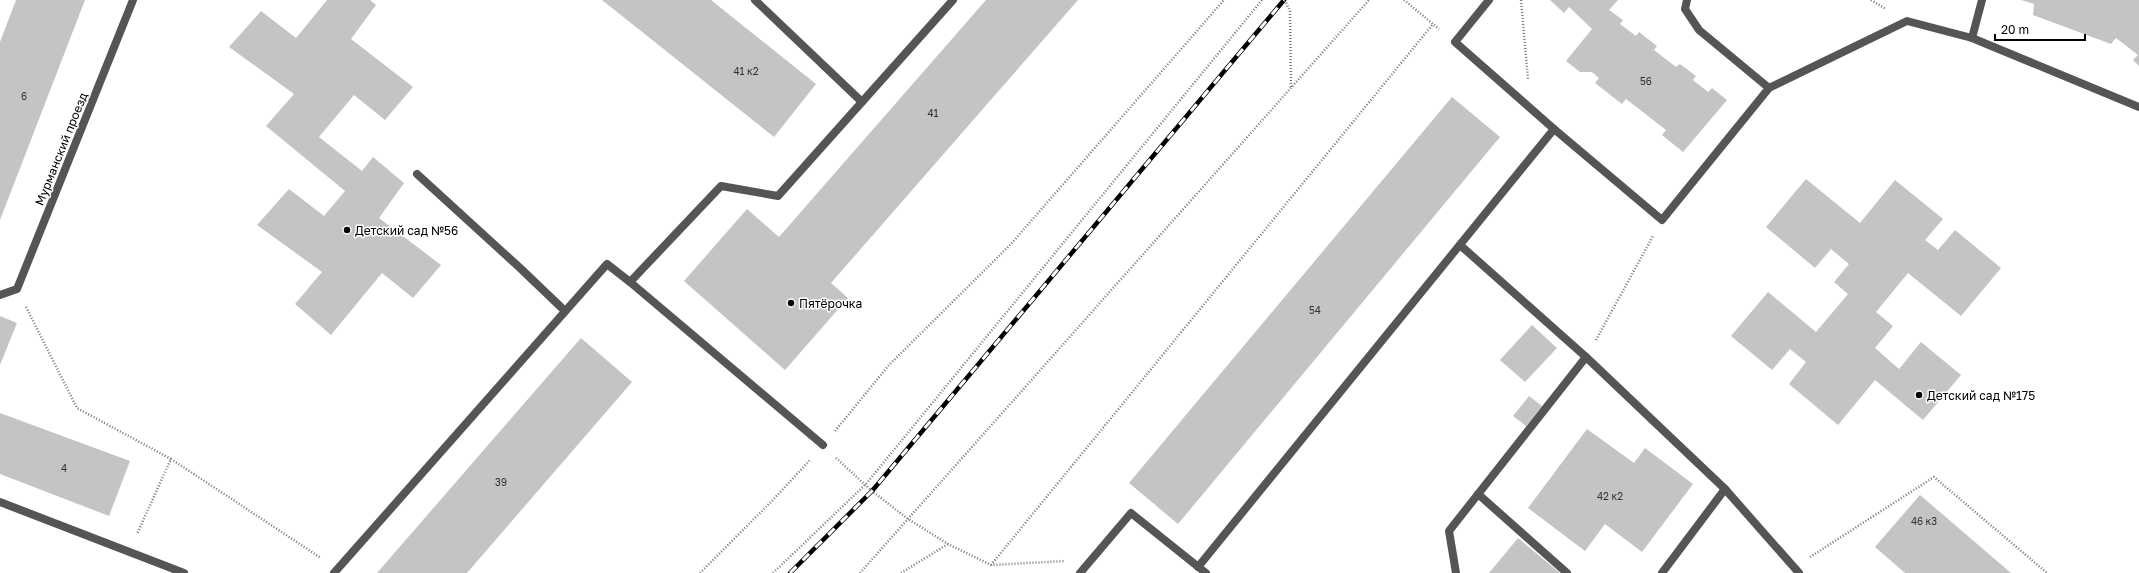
<svg xmlns="http://www.w3.org/2000/svg" width="2139" height="573" font-family="'Golos Text',sans-serif">
	<style>
		.building { fill: #c4c4c4 }
		.lines { fill: none; stroke-linecap: round; stroke-linejoin: round }
		.path { stroke: #777; stroke-width: 2.5; stroke-dasharray: 1 2; stroke-linecap: butt }
		.service { stroke: #555; stroke-width: 8 }
		.minor { stroke: #555; stroke-width: 8 }
		.rail-casing { stroke: #000; stroke-width: 4.5 }
		.rail { stroke: #fff; stroke-width: 3; stroke-dasharray: 9; stroke-linecap: butt }
		.poi-dot { fill: #000; stroke: #fff; stroke-width: 1.5 }
		.labels { text-anchor: middle; dominant-baseline: central; stroke-width: 3; stroke-linejoin: round; paint-order: stroke }
		.number-label { font-size: 10px; fill: #313131 }
		.street-label { font-size: 12px; fill: #000; stroke: #fff }
		.poi-label { font-size: 12px; fill: #000; stroke: #fff; text-anchor: start }
	</style>
	<rect width="100%" height="100%" fill="#fff"/>
	<!-- building -->
	<g class="building">
		<polygon points="16,0 85,0 0,220 0,42"/>
		<polygon points="327,0 370,0 376,5 351,39 413,87 385,120 354,95 319,137 362,171 373,157 404,183 379,218 441,265 413,298 382,273 331,335 295,304 322,272 257,225 289,189 324,216 345,191 266,126 294,94 229,47 261,11 296,38"/>
		<polygon points="602,0 711,0 816,84 774,137"/>
		<polygon points="986,0 1078,0 831,283 848,298 785,370 684,281 747,209 779,237"/>
		<polygon points="1550,0 1618,0 1609,10 1623,20 1620,24 1636,36 1639,32 1657,46 1654,50 1676,67 1680,64 1696,76 1693,80 1708,92 1712,88 1727,100 1683,152 1662,135 1666,130 1626,99 1622,104 1595,83 1599,78 1592,72 1580,72 1566,61 1592,29 1569,7 1564,13"/>
		<polygon points="2021,0 2139,0 2139,66 2133,60 2138,55 2116,38 2111,44 2033,15 2034,4"/>
		<polygon points="1452,97 1500,137 1178,524 1129,483"/>
		<polygon points="1806,179 1860,223 1895,180 1943,219 1925,240 1938,250 1955,230 2001,268 1961,316 1908,273 1876,312 1893,326 1875,348 1899,369 1921,342 1961,375 1923,420 1875,380 1838,425 1789,384 1806,362 1790,349 1772,370 1731,336 1768,292 1816,332 1848,294 1834,282 1849,264 1831,249 1815,268 1766,227"/>
		<polygon points="0,316 17,323 0,365"/>
		<polygon points="1532,325 1557,348 1525,382 1500,360"/>
		<polygon points="581,338 632,382 467,573 377,573"/>
		<polygon points="1529,396 1542,406 1526,426 1513,416"/>
		<polygon points="0,413 130,461 109,516 0,474"/>
		<polygon points="1587,429 1634,463 1645,448 1693,484 1642,552 1605,524 1585,551 1528,508"/>
		<polygon points="1920,495 2011,573 1905,573 1875,547"/>
		<polygon points="1518,538 1560,573 1489,573"/>
	</g>
	<g class="lines">
		<!-- path -->
		<g class="path">
			<polyline points="1285,0 1290,11 1291,87"/>
			<polyline points="1404,0 1439,29"/>
			<polyline points="1521,0 1528,80"/>
			<polyline points="1871,0 1886,9"/>
			<polyline points="26,307 77,408 171,459 137,534"/>
			<polyline points="1596,340 1653,236"/>
			<polyline points="835,431 889,365 1011,244 1224,0"/>
			<polyline points="836,458 872,491 908,519 948,544 991,565 1065,561"/>
			<polyline points="171,459 321,558"/>
			<polyline points="1810,557 1934,477 2047,573"/>
			<polyline points="991,565 1433,24"/>
			<polyline points="700,573 771,502 810,460"/>
			<polyline points="773,573 866,484 1262,0"/>
			<polyline points="860,573 1369,0"/>
			<polyline points="901,573 948,544"/>
		</g>
		<!-- service -->
		<g class="service">
			<polyline points="755,0 862,102"/>
			<polyline points="1489,0 1455,42 1554,129"/>
			<polyline points="1972,38 1982,0"/>
			<polyline points="1769,88 1907,21 1972,38 2139,107"/>
			<polyline points="417,174 519,267 565,311"/>
			<polyline points="1460,245 1586,357 1725,489 1799,573"/>
			<polyline points="630,282 721,186 778,196 953,0"/>
			<polyline points="1478,494 1567,573"/>
			<polyline points="0,502 184,573"/>
			<polyline points="1198,567 1554,129 1662,220 1769,88 1699,30 1685,9 1687,0"/>
			<polyline points="334,573 607,264 630,282 823,445"/>
			<polyline points="1080,573 1131,513 1206,573"/>
			<polyline points="1456,573 1449,531 1586,357"/>
			<polyline points="1662,573 1725,489"/>
		</g>
		<!-- minor -->
		<polyline class="minor" points="0,295 17,289 133,0"/>
		<defs>
			<polyline id="rail" points="790,573 872,491 1284,0"/>
		</defs>
		<!-- rail casing -->
		<use href="#rail" class="rail-casing"/>
		<!-- rail -->
		<use href="#rail" class="rail"/>
	</g>
	<!-- markers -->
	<g class="poi-dot">
		<circle cx="347" cy="230" r="4"/>
		<circle cx="791" cy="303" r="4"/>
		<circle cx="1919" cy="395" r="4"/>
	</g>
	<g class="labels">
		<!-- number labels -->
		<g class="number-label">
			<text x="746" y="71">41 к2</text>
			<text x="1646" y="81">56</text>
			<text x="24" y="96">6</text>
			<text x="933" y="113">41</text>
			<text x="1315" y="310">54</text>
			<text x="64" y="468">4</text>
			<text x="501" y="482">39</text>
			<text x="1610" y="496">42 к2</text>
			<text x="1924" y="521">46 к3</text>
		</g>
		<!-- street labels -->
		<g class="street-label">
			<text transform="translate(61 149) rotate(-68)">Мурманский проезд</text>
		</g>
		<!-- poi labels -->
		<g class="poi-label">
			<text x="355" y="230">Детский сад №56</text>
			<text x="799" y="303">Пятёрочка</text>
			<text x="1927" y="395">Детский сад №175</text>
		</g>
	</g>
	<!-- scale -->
	<path d="M1995 34v6h90v-6" fill="none" stroke="#000000" stroke-width="2"/>
	<text x="2001" y="34" font-size="12" fill="#000000" stroke="#ffffff" stroke-width="3" paint-order="stroke">20 m</text>
</svg>
